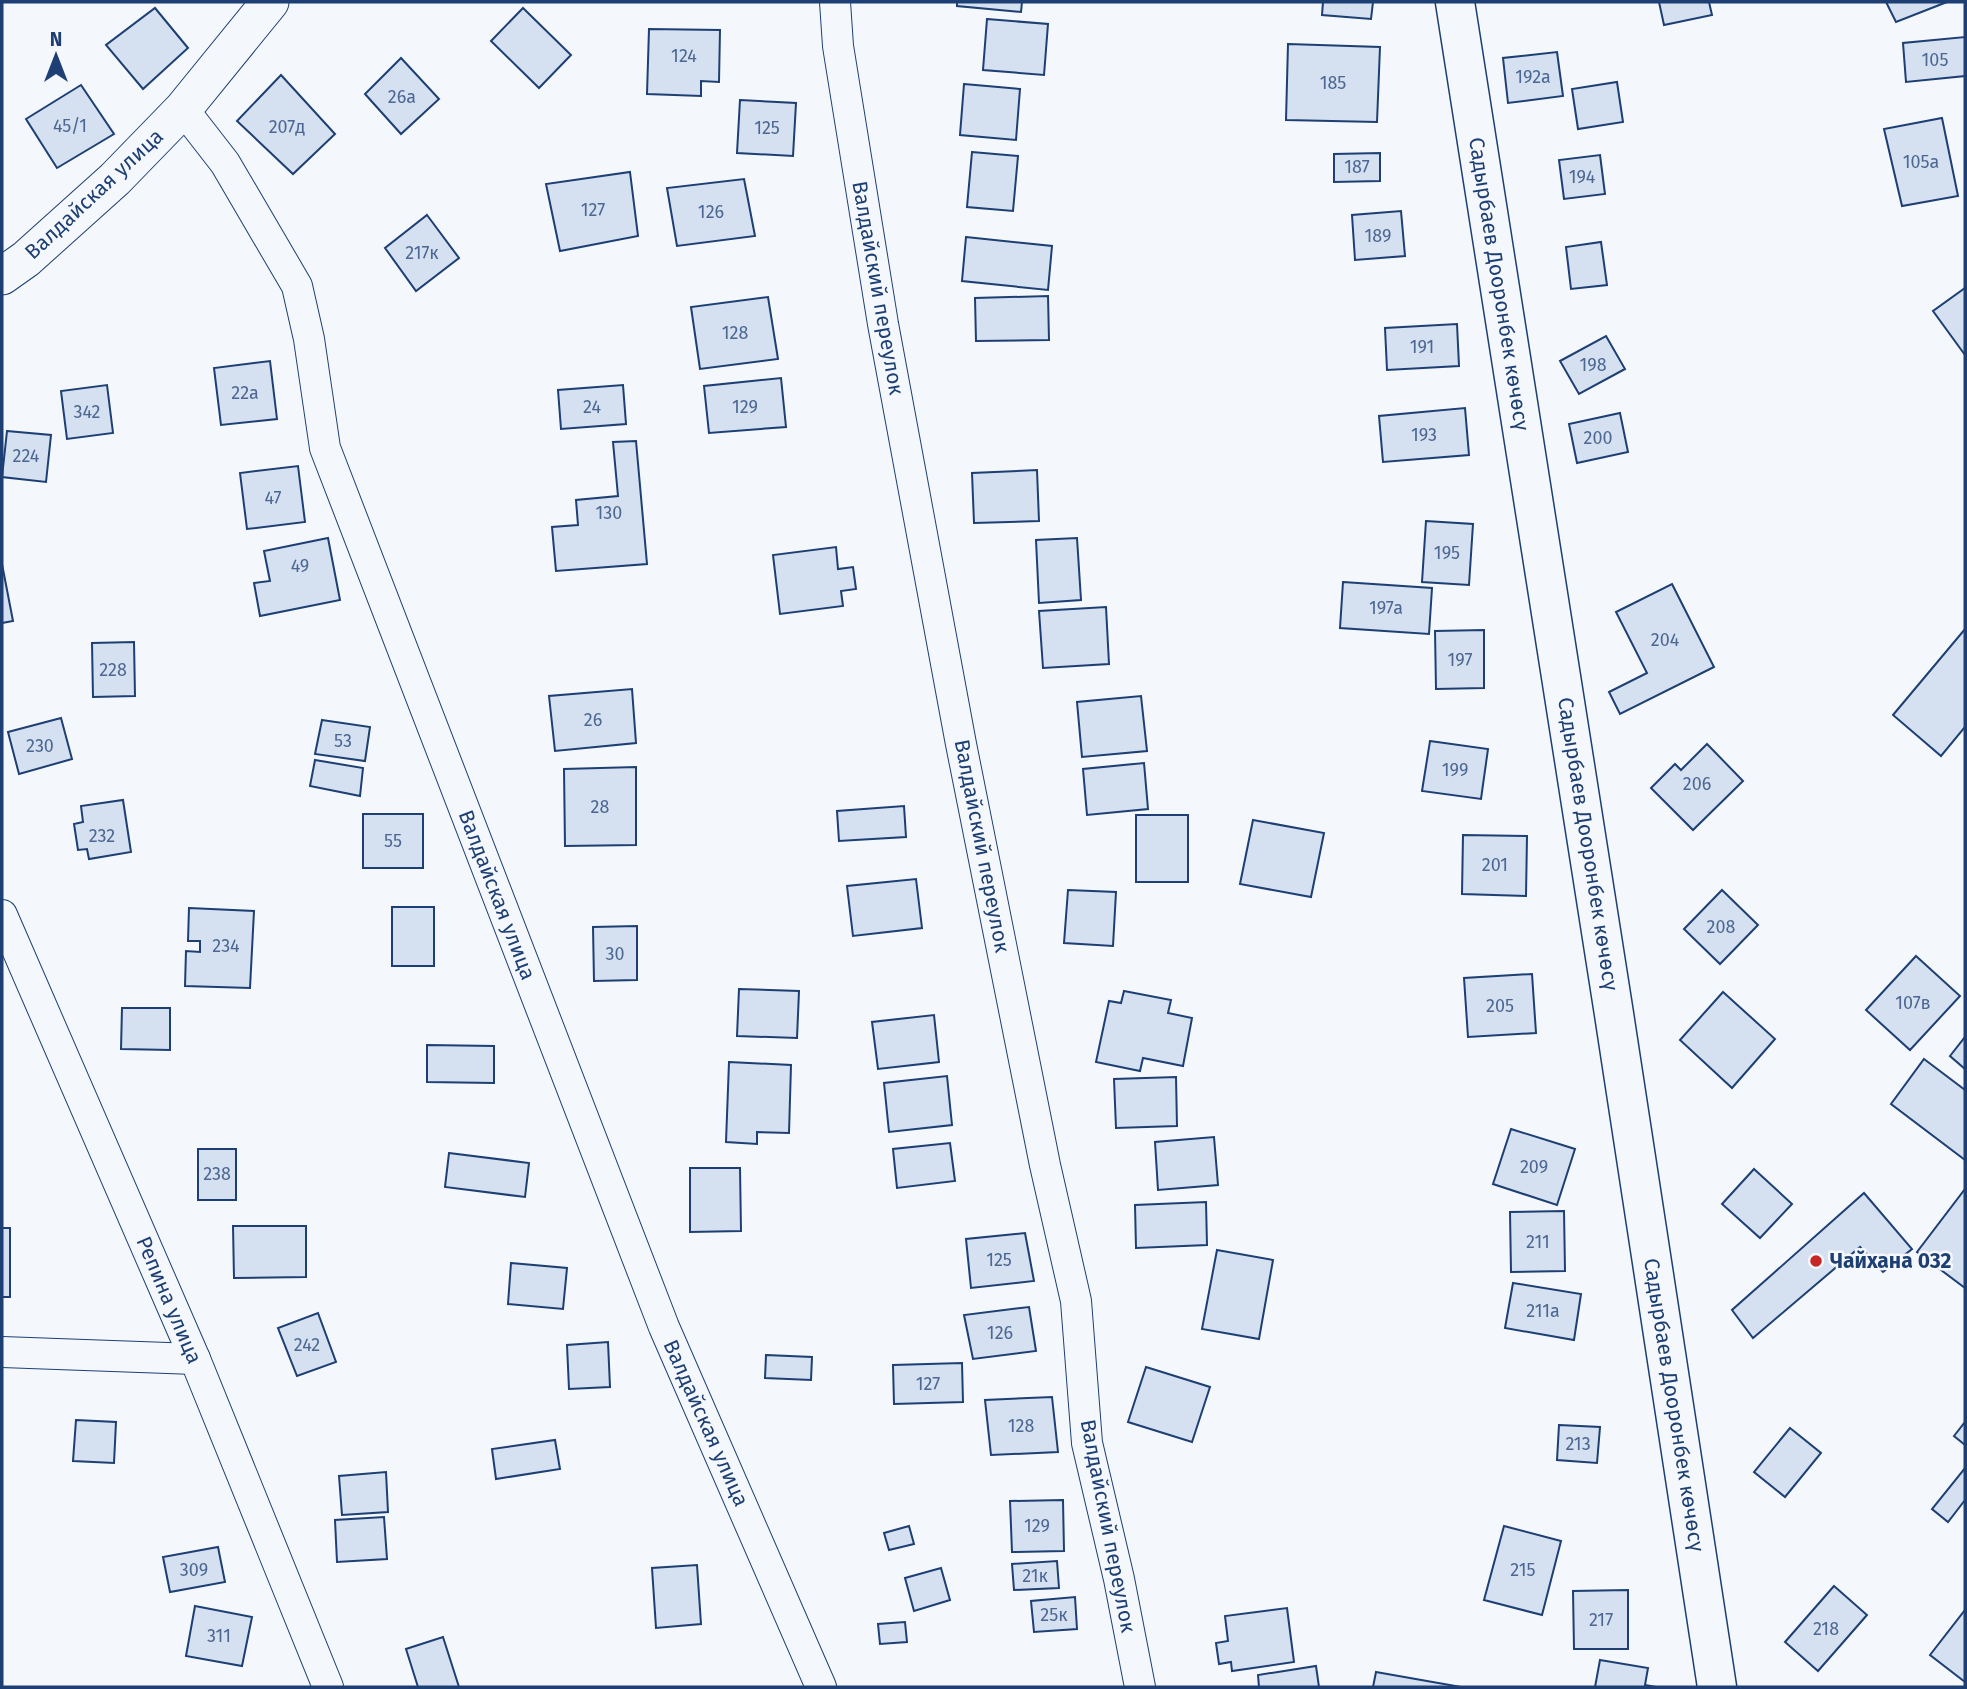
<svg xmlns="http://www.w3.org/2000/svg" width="1967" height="1689" font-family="'Fira Sans',sans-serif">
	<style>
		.building { fill: #d5e0f0; stroke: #1d3f73; stroke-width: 2 }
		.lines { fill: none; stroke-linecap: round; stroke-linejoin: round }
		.minor-casing { stroke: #1d3f73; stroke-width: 32 }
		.tertiary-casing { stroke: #1d3f73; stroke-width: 39 }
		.secondary-casing { stroke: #1d3f73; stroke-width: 41 }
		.minor { stroke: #f4f7fb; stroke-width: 30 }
		.tertiary { stroke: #f4f7fb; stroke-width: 37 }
		.secondary { stroke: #f4f7fb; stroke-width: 38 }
		.poi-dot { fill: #c62828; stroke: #f4f7fb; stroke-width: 2.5 }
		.labels { text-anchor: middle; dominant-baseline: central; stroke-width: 5; stroke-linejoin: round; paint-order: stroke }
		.number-label { font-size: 18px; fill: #4b6792 }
		.street-label { font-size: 21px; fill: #1d3f73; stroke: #f4f7fb }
		.poi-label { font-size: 21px; font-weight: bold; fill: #1d3f73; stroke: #f4f7fb; text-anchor: start }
	</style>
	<rect width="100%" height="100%" fill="#f4f7fb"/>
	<!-- building -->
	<g class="building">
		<polygon points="957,2 1022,2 1021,12 957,6"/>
		<polygon points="1323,2 1373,2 1371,19 1322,15"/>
		<polygon points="1659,2 1709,2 1712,15 1664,25"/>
		<polygon points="1886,2 1947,2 1896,22"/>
		<polygon points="155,8 188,48 143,89 106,45"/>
		<polygon points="523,8 571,55 539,88 491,41"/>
		<polygon points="987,19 1048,24 1044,75 983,70"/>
		<polygon points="649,29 720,30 719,82 701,81 701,96 647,94"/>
		<polygon points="1965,37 1965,76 1906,82 1903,43"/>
		<polygon points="1288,44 1380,47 1377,122 1286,120"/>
		<polygon points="1557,52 1563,96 1508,103 1503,58"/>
		<polygon points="401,58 439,99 401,134 365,94"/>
		<polygon points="281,75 335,134 293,174 237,121"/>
		<polygon points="1617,82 1623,122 1578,129 1572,89"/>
		<polygon points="964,84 1020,89 1016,140 960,135"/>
		<polygon points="81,85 114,134 57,168 26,119"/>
		<polygon points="740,100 796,103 793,156 737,153"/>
		<polygon points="1942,118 1958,196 1902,206 1884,129"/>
		<polygon points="972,152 1018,156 1013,211 967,207"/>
		<polygon points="1380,153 1380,181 1334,182 1334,154"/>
		<polygon points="1600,155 1605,194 1564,199 1559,160"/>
		<polygon points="630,172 638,236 560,251 546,184"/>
		<polygon points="744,179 755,236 677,246 667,188"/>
		<polygon points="1401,211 1405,256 1355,260 1352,215"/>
		<polygon points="427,215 459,258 416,291 385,248"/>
		<polygon points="966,237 1052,246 1048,290 962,281"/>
		<polygon points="1601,242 1607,285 1571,289 1566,247"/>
		<polygon points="1965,288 1965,355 1933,311"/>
		<polygon points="1048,296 1049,340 976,341 975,298"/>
		<polygon points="768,297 778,359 700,369 691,307"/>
		<polygon points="1457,324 1459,366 1387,370 1385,328"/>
		<polygon points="1606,336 1625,369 1579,394 1560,361"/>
		<polygon points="270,361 277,419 221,425 214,368"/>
		<polygon points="781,378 786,427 709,433 704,386"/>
		<polygon points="107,385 113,433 67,439 61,391"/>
		<polygon points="623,385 626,424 561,429 558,390"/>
		<polygon points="1465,408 1469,455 1383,462 1379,416"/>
		<polygon points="1620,413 1628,452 1577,463 1569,424"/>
		<polygon points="7,431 51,435 46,482 2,477"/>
		<polygon points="636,441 647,564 556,571 552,527 578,525 576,500 618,496 613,442"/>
		<polygon points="298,466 305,522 247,529 240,473"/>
		<polygon points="1037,470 1039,521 974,523 972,473"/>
		<polygon points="1426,521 1473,524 1469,585 1422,582"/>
		<polygon points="328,538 340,600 260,616 254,583 270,581 264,551"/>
		<polygon points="1077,538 1081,600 1039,603 1036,540"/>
		<polygon points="836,547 838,569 853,567 856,589 841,591 843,606 780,614 773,555"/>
		<polygon points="2,564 13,621 2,623"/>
		<polygon points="1343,582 1432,588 1429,634 1340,628"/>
		<polygon points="1672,584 1714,667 1620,714 1609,692 1647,673 1616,612"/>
		<polygon points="1106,607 1109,664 1043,668 1039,611"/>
		<polygon points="1965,629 1965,727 1941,756 1893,715"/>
		<polygon points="1484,630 1484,688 1436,689 1435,631"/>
		<polygon points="134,642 135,696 93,697 92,643"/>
		<polygon points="632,689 636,743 555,751 549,696"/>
		<polygon points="1141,696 1147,751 1082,757 1077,702"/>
		<polygon points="61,718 72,759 19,774 8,732"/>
		<polygon points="322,720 370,727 365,761 315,754"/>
		<polygon points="1430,741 1488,749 1481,799 1422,791"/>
		<polygon points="1707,744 1743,781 1693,830 1651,788 1675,764 1681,770"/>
		<polygon points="315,760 363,768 360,796 310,786"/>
		<polygon points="1144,763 1148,809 1087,815 1083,769"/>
		<polygon points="636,767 636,845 565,846 564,769"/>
		<polygon points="123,800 131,852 89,859 87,849 78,850 74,824 83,822 81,806"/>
		<polygon points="904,806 906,837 839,841 837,811"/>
		<rect x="363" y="814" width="60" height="54"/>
		<rect x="1136" y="815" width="52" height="67"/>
		<polygon points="1253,820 1324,833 1311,897 1240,884"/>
		<polygon points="1463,835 1527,836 1526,896 1462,894"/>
		<polygon points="916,879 922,928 853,936 847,886"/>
		<polygon points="1068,890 1116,892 1113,946 1064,943"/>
		<polygon points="1722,890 1758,925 1720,964 1684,929"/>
		<rect x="392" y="907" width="42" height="59"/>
		<polygon points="189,908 254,911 250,988 185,986 186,951 200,952 200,941 188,941"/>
		<polygon points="637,926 637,980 594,981 593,927"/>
		<polygon points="1916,956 1960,996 1910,1050 1866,1010"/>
		<polygon points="1532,974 1536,1033 1468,1037 1464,978"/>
		<polygon points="739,989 799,991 797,1038 737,1036"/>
		<polygon points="1124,991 1171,1000 1168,1013 1192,1018 1183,1066 1143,1058 1140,1071 1096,1062 1109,1001 1121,1003"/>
		<polygon points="1723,992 1775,1039 1732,1088 1680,1040"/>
		<polygon points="122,1008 170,1008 170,1050 121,1049"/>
		<polygon points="934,1015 939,1062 878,1069 872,1022"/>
		<polygon points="1965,1037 1965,1069 1950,1056"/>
		<polygon points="427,1045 494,1046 494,1083 427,1082"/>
		<polygon points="1924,1059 1965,1090 1965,1160 1891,1104"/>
		<polygon points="729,1062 791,1065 789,1133 757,1132 757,1144 726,1142"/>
		<polygon points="947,1076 952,1125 889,1132 884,1083"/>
		<polygon points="1176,1077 1177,1126 1116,1128 1114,1079"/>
		<polygon points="1511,1129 1575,1149 1557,1205 1493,1184"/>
		<polygon points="1214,1137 1218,1185 1158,1190 1155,1142"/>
		<polygon points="950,1143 955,1181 897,1188 893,1149"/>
		<rect x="198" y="1149" width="38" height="51"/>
		<polygon points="449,1153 529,1163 525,1197 445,1187"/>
		<polygon points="690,1168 740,1168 741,1231 690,1232"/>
		<polygon points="1754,1169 1792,1204 1760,1238 1722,1204"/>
		<polygon points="1965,1189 1965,1288 1917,1252"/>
		<polygon points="1864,1193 1912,1249 1883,1272 1860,1247 1753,1338 1732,1310"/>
		<polygon points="1206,1202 1207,1245 1136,1248 1135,1205"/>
		<polygon points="1564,1211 1565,1271 1511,1272 1510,1212"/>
		<polygon points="233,1226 306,1226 306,1277 234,1278"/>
		<rect x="2" y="1228" width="8" height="69"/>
		<polygon points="1025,1233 1034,1281 971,1288 966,1239"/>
		<polygon points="1217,1250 1273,1260 1259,1339 1202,1329"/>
		<polygon points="511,1263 567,1268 563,1309 508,1304"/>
		<polygon points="1513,1283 1581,1294 1574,1340 1505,1328"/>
		<polygon points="1029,1307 1036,1351 973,1359 964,1315"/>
		<polygon points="318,1313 336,1362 297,1376 278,1328"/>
		<polygon points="608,1342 610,1387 569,1389 567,1345"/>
		<polygon points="766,1355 812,1357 811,1380 765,1378"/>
		<polygon points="962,1363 963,1402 894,1404 893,1365"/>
		<polygon points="1146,1367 1210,1387 1192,1442 1128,1422"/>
		<polygon points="1052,1397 1058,1452 991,1455 985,1400"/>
		<polygon points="76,1420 116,1422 114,1463 73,1461"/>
		<polygon points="1965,1422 1965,1445 1954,1436"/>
		<polygon points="1559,1425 1600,1427 1597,1463 1557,1460"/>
		<polygon points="1790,1428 1821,1453 1785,1497 1754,1472"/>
		<polygon points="555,1440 560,1469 496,1479 492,1449"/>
		<polygon points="1965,1468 1965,1500 1948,1522 1932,1509"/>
		<polygon points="386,1472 388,1512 342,1515 339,1476"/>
		<polygon points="1063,1500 1064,1551 1012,1552 1010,1501"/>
		<polygon points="384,1517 387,1559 337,1562 335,1520"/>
		<polygon points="909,1526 914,1544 889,1550 884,1533"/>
		<polygon points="1504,1526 1561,1541 1542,1615 1484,1600"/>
		<polygon points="218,1547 225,1582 170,1592 163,1557"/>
		<polygon points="1057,1561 1059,1588 1014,1590 1012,1564"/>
		<polygon points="697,1565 701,1624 656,1628 652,1568"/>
		<polygon points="941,1568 950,1600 914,1611 905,1578"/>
		<polygon points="1834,1586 1867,1615 1818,1671 1785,1642"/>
		<polygon points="1628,1590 1628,1649 1574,1649 1573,1591"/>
		<polygon points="1075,1597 1077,1629 1034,1632 1031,1601"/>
		<polygon points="195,1606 252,1617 242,1666 186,1656"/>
		<polygon points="1287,1608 1294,1662 1232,1671 1231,1662 1219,1664 1216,1643 1228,1641 1225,1616"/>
		<polygon points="1965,1610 1965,1682 1930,1655"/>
		<polygon points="905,1622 907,1642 880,1644 878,1624"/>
		<polygon points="443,1637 459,1687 418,1687 406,1649"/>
		<polygon points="1600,1660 1648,1668 1645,1685 1656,1687 1595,1687"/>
		<polygon points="1316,1666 1319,1687 1259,1687 1258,1675"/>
		<polygon points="1376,1672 1461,1687 1373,1687"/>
	</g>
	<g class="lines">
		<defs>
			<g id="minor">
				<polyline points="835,2 838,46 883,324 961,744 1045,1165 1076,1301 1087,1443 1119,1579 1140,1687"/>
				<polyline points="183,109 225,163 297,286 309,339 325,448 664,1327 821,1687"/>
				<polyline points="2,915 195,1359 328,1687"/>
				<polyline points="2,1352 195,1359"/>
			</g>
			<polyline id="tertiary" points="2,276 26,259 115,179 183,109 270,2"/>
			<polyline id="secondary" points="1455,2 1614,1014 1717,1687"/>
		</defs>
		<!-- minor casing -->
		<use href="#minor" class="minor-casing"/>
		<!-- tertiary casing -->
		<use href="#tertiary" class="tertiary-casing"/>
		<!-- secondary casing -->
		<use href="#secondary" class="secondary-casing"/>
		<!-- minor -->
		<use href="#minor" class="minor"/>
		<!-- tertiary -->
		<use href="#tertiary" class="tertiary"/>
		<!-- secondary -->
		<use href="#secondary" class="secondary"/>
	</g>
	<!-- markers -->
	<circle class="poi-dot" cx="1816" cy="1261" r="7"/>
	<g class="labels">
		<!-- number labels -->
		<g class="number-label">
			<text x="684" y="56">124</text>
			<text x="1935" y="60">105</text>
			<text x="1533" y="77">192а</text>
			<text x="1333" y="83">185</text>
			<text x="402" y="97">26а</text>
			<text x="70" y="126">45/1</text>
			<text x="287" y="127">207д</text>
			<text x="767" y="128">125</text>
			<text x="1921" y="162">105а</text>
			<text x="1357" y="167">187</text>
			<text x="1582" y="177">194</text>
			<text x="593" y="210">127</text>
			<text x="711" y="212">126</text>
			<text x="1378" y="236">189</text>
			<text x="422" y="253">217к</text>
			<text x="735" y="333">128</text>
			<text x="1422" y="347">191</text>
			<text x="1593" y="365">198</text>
			<text x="245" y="393">22а</text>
			<text x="592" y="407">24</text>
			<text x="745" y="407">129</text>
			<text x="87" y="412">342</text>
			<text x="1424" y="435">193</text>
			<text x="1598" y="438">200</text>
			<text x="26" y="456">224</text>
			<text x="273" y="498">47</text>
			<text x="609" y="513">130</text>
			<text x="1447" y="553">195</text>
			<text x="300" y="566">49</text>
			<text x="1386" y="608">197а</text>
			<text x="1665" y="640">204</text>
			<text x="1460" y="660">197</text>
			<text x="113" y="670">228</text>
			<text x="593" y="720">26</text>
			<text x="343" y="741">53</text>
			<text x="40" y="746">230</text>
			<text x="1455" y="770">199</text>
			<text x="1697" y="784">206</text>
			<text x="600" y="807">28</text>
			<text x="102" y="836">232</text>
			<text x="393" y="841">55</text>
			<text x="1495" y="865">201</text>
			<text x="1721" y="927">208</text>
			<text x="226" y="946">234</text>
			<text x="615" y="954">30</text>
			<text x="1913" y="1003">107в</text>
			<text x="1500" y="1006">205</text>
			<text x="1534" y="1167">209</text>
			<text x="217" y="1174">238</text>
			<text x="1538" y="1242">211</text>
			<text x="999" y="1260">125</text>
			<text x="1543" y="1311">211а</text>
			<text x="1000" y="1333">126</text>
			<text x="307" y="1345">242</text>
			<text x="928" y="1384">127</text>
			<text x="1021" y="1426">128</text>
			<text x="1578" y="1444">213</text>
			<text x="1037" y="1526">129</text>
			<text x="194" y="1570">309</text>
			<text x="1523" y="1570">215</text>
			<text x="1035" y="1576">21к</text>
			<text x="1054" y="1615">25к</text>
			<text x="1601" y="1620">217</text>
			<text x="1826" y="1629">218</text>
			<text x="219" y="1636">311</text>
		</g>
		<!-- street labels -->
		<g class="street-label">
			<text transform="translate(94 194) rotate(-43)">Валдайская улица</text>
			<text transform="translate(1499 284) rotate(81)">Садырбаев Дооронбек көчөсү</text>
			<text transform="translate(878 288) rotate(80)">Валдайский переулок</text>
			<text transform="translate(1588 844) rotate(81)">Садырбаев Дооронбек көчөсү</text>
			<text transform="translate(982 846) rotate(79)">Валдайский переулок</text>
			<text transform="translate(497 895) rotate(69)">Валдайская улица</text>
			<text transform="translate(169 1300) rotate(67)">Репина улица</text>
			<text transform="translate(1674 1405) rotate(81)">Садырбаев Дооронбек көчөсү</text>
			<text transform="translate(706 1423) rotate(66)">Валдайская улица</text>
			<text transform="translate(1108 1526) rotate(79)">Валдайский переулок</text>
		</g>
		<!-- poi labels -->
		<g class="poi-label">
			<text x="1830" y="1261">Чайхана 032</text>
		</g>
	</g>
	<!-- border -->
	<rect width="1967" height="1689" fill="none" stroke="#1d3f73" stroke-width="7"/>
	<!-- north arrow -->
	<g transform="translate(56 56)" stroke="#f4f7fb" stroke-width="5" paint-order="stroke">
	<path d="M0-5L12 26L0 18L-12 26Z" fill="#1d3f73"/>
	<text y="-10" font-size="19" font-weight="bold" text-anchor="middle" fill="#1d3f73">N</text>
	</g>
</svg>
